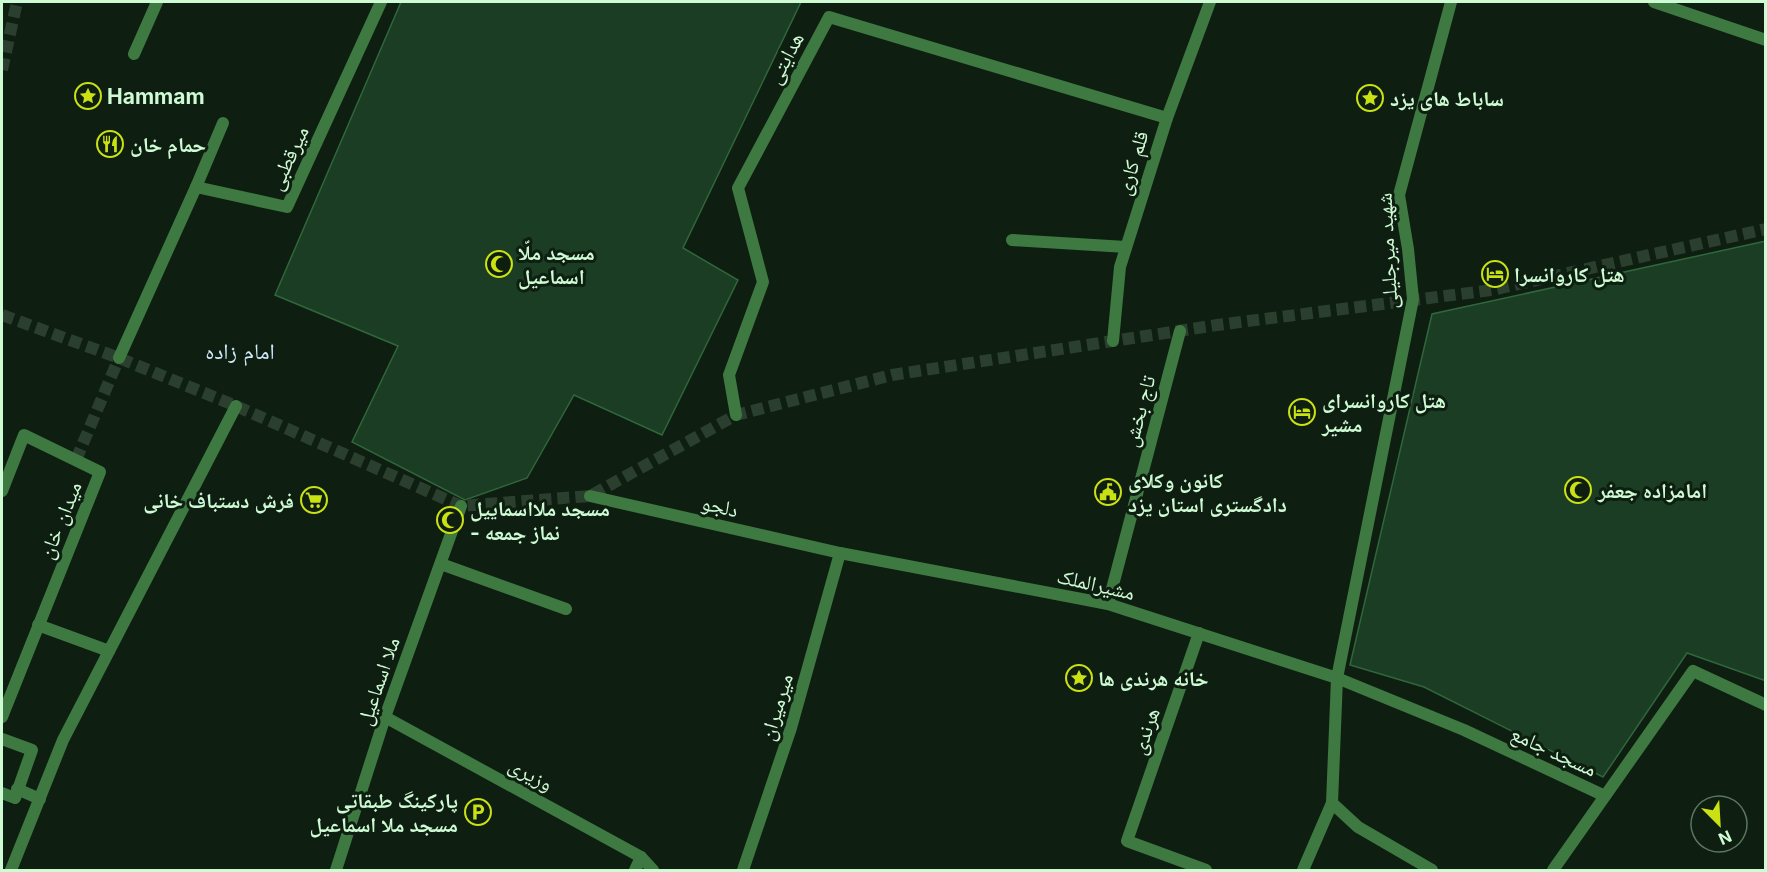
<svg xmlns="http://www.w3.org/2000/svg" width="1767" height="872" font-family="Inter,'Noto Naskh Arabic',sans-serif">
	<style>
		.building { fill: #1b3d23; stroke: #2f673b; stroke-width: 1.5 }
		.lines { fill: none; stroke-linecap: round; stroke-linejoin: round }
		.pedestrian-tunnel { stroke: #2b3f2e; stroke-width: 12; stroke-dasharray: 12 6; stroke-linecap: butt }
		.minor-tunnel { stroke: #2b3f2e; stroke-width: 12; stroke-dasharray: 12 6; stroke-linecap: butt }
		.service { stroke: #3d7940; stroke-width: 12 }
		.pedestrian { stroke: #3d7940; stroke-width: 12 }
		.minor { stroke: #3d7940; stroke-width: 12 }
		.labels { text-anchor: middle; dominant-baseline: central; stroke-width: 6; stroke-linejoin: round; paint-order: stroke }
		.street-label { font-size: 21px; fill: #cefbd4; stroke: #0e1e11 }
		.poi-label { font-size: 21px; font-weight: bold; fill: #cefbd4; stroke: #0e1e11; text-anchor: start }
		.neighbourhood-label { font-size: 22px; fill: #d0ebfb; stroke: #0e1e11 }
	</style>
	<rect width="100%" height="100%" fill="#0e1e11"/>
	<!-- building -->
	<g class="building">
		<polygon points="401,2 801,2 683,248 738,280 662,435 574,395 527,478 465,500 352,442 398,346 275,295"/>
		<polygon points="1766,241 1766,681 1687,653 1603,777 1424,687 1350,665 1432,314"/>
	</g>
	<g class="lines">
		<!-- pedestrian-tunnel -->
		<polyline class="pedestrian-tunnel" points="76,460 119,358"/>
		<!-- minor-tunnel -->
		<g class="minor-tunnel">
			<polyline points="2,70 17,2"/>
			<polyline points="2,315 119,358 236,406 461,506 590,496 736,415 892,375 1217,325 1492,290 1766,229"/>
		</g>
		<!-- service -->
		<g class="service">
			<polyline points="134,54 157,2"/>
			<polyline points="196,187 223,123"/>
			<polyline points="441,564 566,609"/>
		</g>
		<!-- pedestrian -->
		<g class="pedestrian">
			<polyline points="2,491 24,435 100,472 2,717"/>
			<polyline points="1108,604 1180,331"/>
			<polyline points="38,625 109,651"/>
			<polyline points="2,739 32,750 15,798 2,793"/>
			<polyline points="17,789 40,799"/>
			<polyline points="11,870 63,740 236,406"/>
			<polyline points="743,870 791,728 840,553"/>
		</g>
		<!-- minor -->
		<g class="minor">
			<polyline points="1654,2 1766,40"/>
			<polyline points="1012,240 1126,247"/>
			<polyline points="1113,341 1120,267 1167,118 1210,2"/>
			<polyline points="119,358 196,187 287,207 381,2"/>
			<polyline points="736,415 729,375 763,282 738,188 829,17 1167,118"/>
			<polyline points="590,496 840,553 1108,604 1337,678 1464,730 1605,796"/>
			<polyline points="1199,633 1127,841 1206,870"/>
			<polyline points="385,717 641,857 653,870"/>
			<polyline points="336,870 385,717 461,506"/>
			<polyline points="635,870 641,857"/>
			<polyline points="1303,870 1332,803"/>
			<polyline points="1432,870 1358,827 1332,803 1337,678 1413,299 1408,249 1399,195 1451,2"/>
			<polyline points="1553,870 1693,671 1766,705"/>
		</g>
	</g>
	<!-- icons -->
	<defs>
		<symbol id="sight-ring" viewBox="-11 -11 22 22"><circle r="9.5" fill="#0e1e11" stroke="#cae213" stroke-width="1.5"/><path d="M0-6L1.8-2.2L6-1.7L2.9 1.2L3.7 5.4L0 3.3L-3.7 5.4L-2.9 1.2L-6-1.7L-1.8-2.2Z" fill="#cae213"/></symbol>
		<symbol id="restaurant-ring" viewBox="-11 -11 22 22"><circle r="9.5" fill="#0e1e11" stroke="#cae213" stroke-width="1.5"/><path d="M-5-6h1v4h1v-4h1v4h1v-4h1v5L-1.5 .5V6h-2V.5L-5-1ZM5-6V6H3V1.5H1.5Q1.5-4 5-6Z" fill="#cae213"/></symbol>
		<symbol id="mosque-ring" viewBox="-11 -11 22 22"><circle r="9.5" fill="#0e1e11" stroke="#cae213" stroke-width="1.5"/><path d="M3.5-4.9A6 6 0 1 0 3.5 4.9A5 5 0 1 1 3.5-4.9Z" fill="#cae213"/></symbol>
		<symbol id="hotel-ring" viewBox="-11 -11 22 22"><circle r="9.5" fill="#0e1e11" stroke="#cae213" stroke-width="1.5"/><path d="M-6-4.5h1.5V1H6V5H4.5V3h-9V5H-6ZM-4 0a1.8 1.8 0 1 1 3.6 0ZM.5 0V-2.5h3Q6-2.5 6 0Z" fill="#cae213"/></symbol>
		<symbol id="civic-ring" viewBox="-11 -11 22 22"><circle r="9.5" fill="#0e1e11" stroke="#cae213" stroke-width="1.5"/><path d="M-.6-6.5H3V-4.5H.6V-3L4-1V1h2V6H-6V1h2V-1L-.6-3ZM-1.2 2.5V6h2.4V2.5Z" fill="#cae213"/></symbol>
		<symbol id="supermarket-ring" viewBox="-11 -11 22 22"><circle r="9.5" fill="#0e1e11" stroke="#cae213" stroke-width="1.5"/><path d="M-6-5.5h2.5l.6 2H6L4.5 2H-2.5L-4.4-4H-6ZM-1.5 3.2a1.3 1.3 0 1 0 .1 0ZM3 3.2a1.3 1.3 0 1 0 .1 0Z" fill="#cae213"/></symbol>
		<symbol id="parking-ring" viewBox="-11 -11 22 22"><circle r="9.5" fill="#0e1e11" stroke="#cae213" stroke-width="1.5"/><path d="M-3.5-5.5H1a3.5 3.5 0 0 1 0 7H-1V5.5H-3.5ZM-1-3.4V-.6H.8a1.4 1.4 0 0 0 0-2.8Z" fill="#cae213"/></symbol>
	</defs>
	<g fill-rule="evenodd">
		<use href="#sight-ring" x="73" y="81" width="30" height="30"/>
		<use href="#sight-ring" x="1355" y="83" width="30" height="30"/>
		<use href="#restaurant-ring" x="95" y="129" width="30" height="30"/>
		<use href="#mosque-ring" x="484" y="249" width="30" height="30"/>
		<use href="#hotel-ring" x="1480" y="259" width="30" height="30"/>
		<use href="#hotel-ring" x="1287" y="397" width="30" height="30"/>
		<use href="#mosque-ring" x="1563" y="475" width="30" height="30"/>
		<use href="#civic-ring" x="1093" y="477" width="30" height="30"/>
		<use href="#supermarket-ring" x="299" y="485" width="30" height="30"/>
		<use href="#mosque-ring" x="435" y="505" width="30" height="30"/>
		<use href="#sight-ring" x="1064" y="663" width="30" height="30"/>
		<use href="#parking-ring" x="463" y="797" width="30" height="30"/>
	</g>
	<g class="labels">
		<!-- street labels -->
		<g class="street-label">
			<text transform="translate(785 58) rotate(-62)">هدایتی</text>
			<text transform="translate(288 158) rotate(-65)">میرقطبی</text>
			<text transform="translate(1132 163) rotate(-73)">قلم کاری</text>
			<text transform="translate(1387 251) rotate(-93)">شهید میرجلیلی</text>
			<text transform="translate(1139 411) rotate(-75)">تاج بخش</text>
			<text transform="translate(720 506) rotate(13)">دلجو</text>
			<text transform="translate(60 520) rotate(-68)">میدان خان</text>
			<text transform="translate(1096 584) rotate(13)">مشیرالملک</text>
			<text transform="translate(378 681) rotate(-71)">ملا اسماعیل</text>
			<text transform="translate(776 707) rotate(-73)">میرمیران</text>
			<text transform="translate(1145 731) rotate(-71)">هرندی</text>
			<text transform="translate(1554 751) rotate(25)">مسجد جامع</text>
			<text transform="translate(531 774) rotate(29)">وزیری</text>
		</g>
		<!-- poi labels -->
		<g class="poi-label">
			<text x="107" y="96">Hammam</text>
			<text x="1390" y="98">ساباط های یزد</text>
			<text x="130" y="144">حمام خان</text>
			<text x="518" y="252">مسجد ملّا<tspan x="518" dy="24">اسماعیل</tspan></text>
			<text x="1514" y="274">هتل کاروانسرا</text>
			<text x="1322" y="400">هتل کاروانسرای<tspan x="1322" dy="24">مشیر</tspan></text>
			<text x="1128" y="480">کانون وکلای<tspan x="1128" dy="24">دادگستری استان یزد</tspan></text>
			<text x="1598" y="490">امامزاده جعفر</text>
			<text x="294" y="500" text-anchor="end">فرش دستباف خانی</text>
			<text x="470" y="508">مسجد ملااسماییل<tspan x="470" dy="24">- نماز جمعه</tspan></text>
			<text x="1098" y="678">خانه هرندی ها</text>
			<text x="458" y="800" text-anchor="end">پارکینگ طبقاتی<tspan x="458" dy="24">مسجد ملا اسماعیل</tspan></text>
		</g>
		<!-- neighbourhood labels -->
		<g class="neighbourhood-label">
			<text x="240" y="351">امام زاده</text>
		</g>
	</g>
	<!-- border -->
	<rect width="1767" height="872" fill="none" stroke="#cefbd4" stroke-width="6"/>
	<!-- north arrow -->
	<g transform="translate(1719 824) rotate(156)"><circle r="28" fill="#0e1e11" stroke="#5b765f" stroke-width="1.5"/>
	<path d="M0-4.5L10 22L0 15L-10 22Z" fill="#cae213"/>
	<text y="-9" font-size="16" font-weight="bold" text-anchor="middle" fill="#cefbd4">N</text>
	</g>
</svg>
